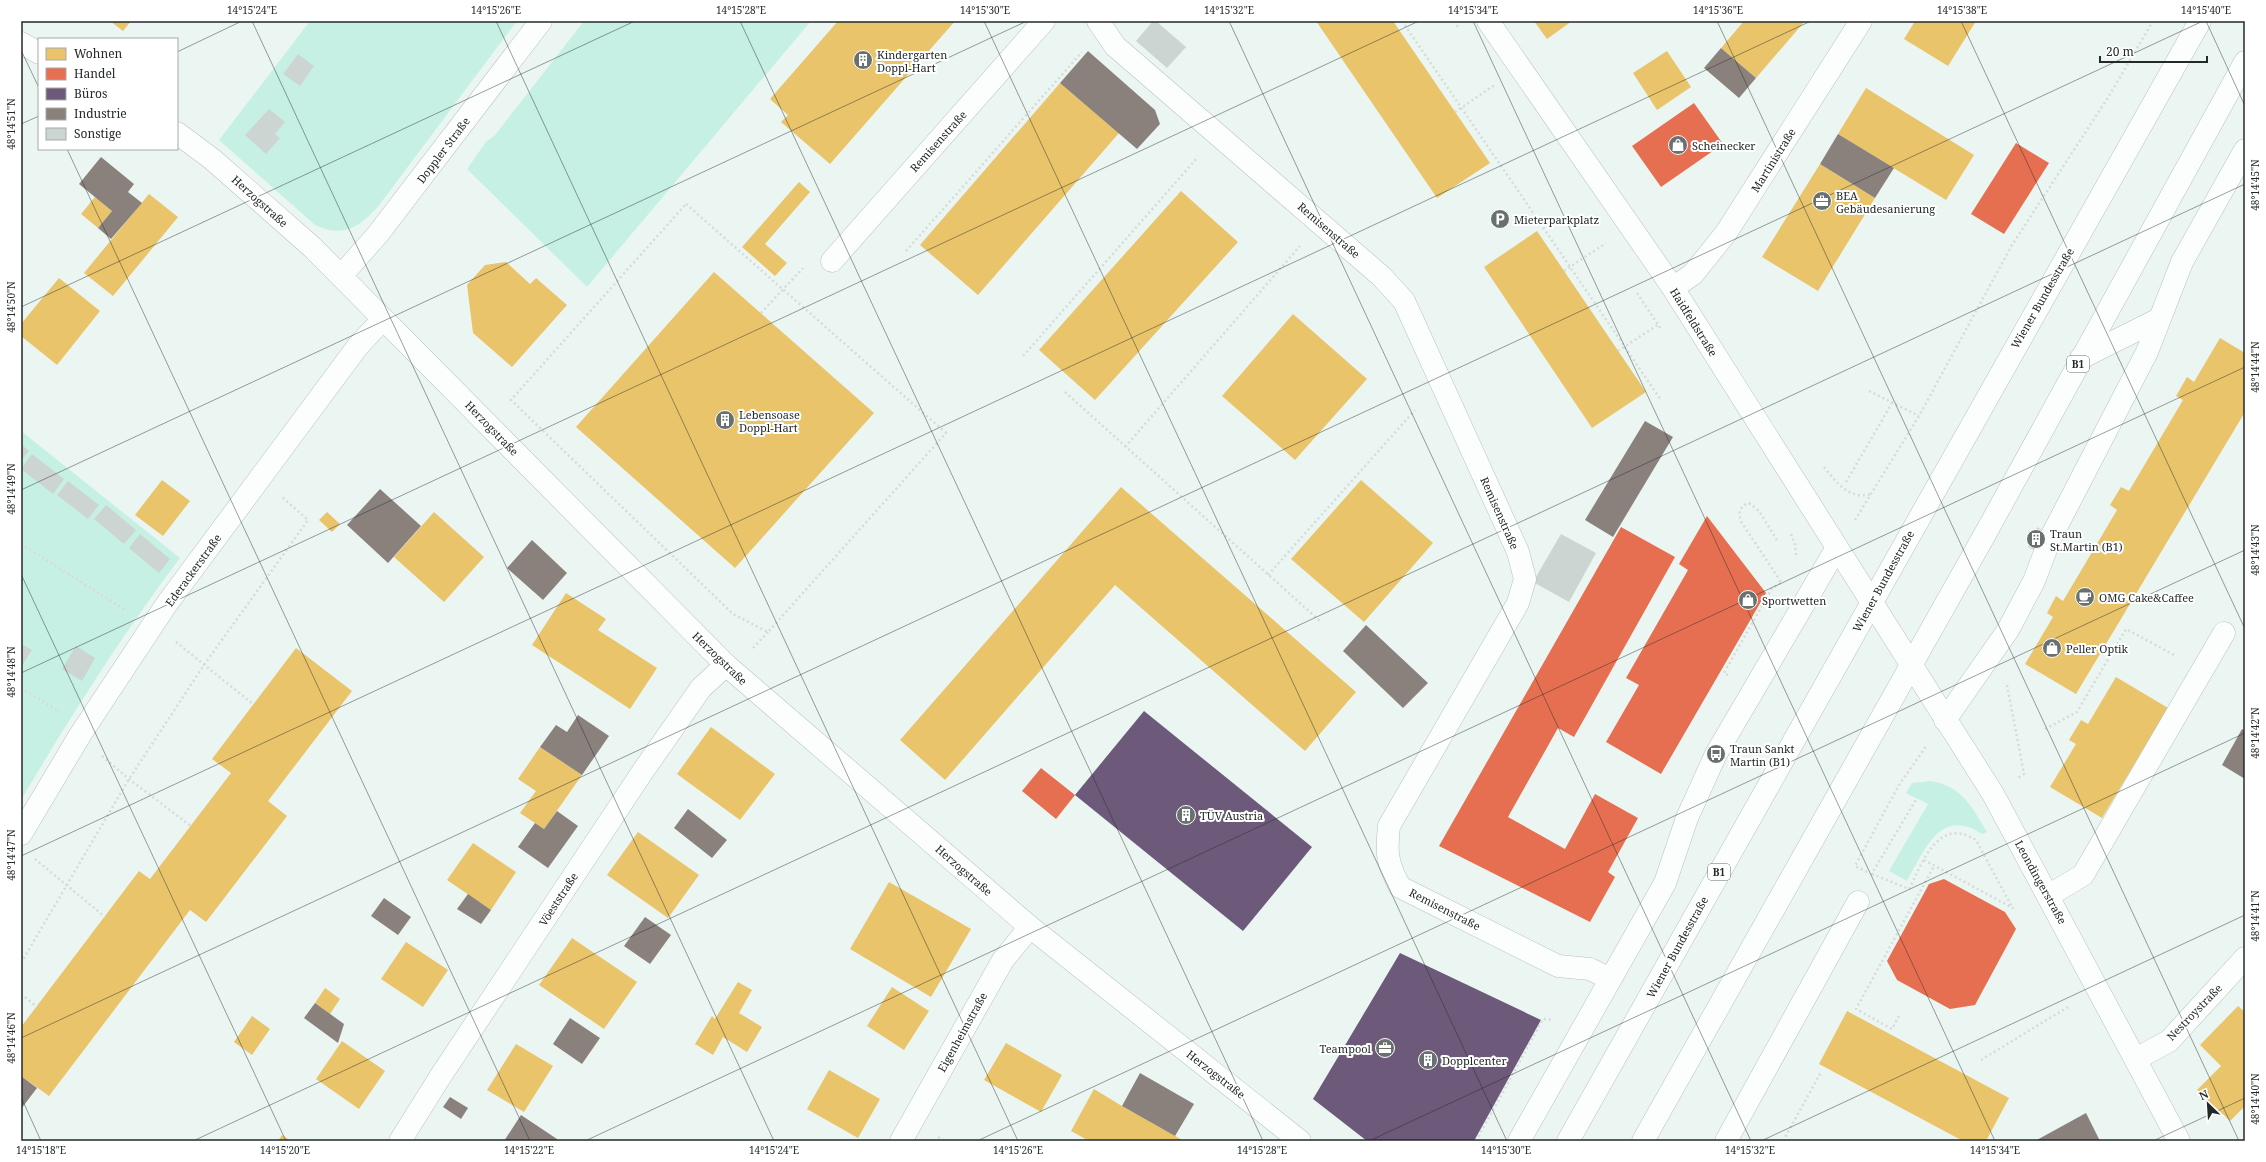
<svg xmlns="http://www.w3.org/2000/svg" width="2266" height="1162" font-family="'Noto Serif',serif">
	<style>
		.green { fill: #c7f0e4 }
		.homes { fill: #e9c46a }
		.shops { fill: #e76f51 }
		.offices { fill: #6d597a }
		.industry { fill: #8a817c }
		.building { fill: #ccd5d2 }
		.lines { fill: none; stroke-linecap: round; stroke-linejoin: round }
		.minor-casing { stroke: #b8c1bf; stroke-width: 23 }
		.major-casing { stroke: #b8c1bf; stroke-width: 23 }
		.path { stroke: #d7dad9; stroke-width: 2.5; stroke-dasharray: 2 3; stroke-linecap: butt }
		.minor { stroke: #fcfefd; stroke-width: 22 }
		.major { stroke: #fcfefd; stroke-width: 22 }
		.ticks { fill: none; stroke: #222a28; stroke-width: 1; stroke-opacity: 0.45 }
		.labels { text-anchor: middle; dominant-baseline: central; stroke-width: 4; stroke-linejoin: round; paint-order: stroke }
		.shield { fill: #fff; stroke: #646a68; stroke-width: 1 }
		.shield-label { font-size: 10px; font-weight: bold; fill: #222a28 }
		.poi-label { font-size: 11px; fill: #222a28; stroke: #fff; text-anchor: start }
		.street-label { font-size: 11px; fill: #222a28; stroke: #fff }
		.neatline { fill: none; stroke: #222a28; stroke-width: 1.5 }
		.ticks-label { font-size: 10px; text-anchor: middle; fill: #222a28 }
	</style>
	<rect width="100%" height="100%" fill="#ebf6f3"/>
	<!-- green -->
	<g class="green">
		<path d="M310 21H517L380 204C361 226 344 239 315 225L219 140Z"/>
		<polygon points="584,21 811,21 587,287 467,169 486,142 495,135"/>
		<path d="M21 431 180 558C122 635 70 717 21 800Z"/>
		<path d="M1931 781C1962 786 1972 807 1987 832L1982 834C1940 806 1924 851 1907 881L1889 871 1928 804 1906 793 1912 783Z"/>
	</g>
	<!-- homes -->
	<g class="homes">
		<polygon points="110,21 131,21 123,31"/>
		<polygon points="838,21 955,21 830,164 781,122 788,115 770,99"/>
		<polygon points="1316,21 1393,21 1490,163 1437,198"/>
		<polygon points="1534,21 1572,21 1547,39"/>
		<polygon points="1744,21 1805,21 1756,78 1721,48"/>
		<polygon points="1915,21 1976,21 1948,66 1904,39"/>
		<polygon points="1667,51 1691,87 1657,110 1633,73"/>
		<polygon points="1060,83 1119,133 978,295 920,245"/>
		<polygon points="1866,88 1974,155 1946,200 1838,134"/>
		<polygon points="1820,164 1875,198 1818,291 1762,257"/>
		<polygon points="799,182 810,192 765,244 787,263 775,276 742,247"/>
		<polygon points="1181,191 1238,242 1095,400 1039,350"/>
		<polygon points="149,194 178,217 113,296 84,273"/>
		<polygon points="95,197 112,211 98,228 81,214"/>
		<polygon points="1537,231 1646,392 1592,428 1484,267"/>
		<polygon points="506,262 530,284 536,278 567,305 512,367 473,333 467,285 485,265"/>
		<polygon points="714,272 874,413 735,568 576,427"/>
		<polygon points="59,278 100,311 57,365 21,336 21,324"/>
		<polygon points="1293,314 1367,379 1295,460 1222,396"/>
		<polygon points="2220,338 2245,353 2245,412 2076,694 2025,664 2053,617 2047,613 2056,596 2063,601 2117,510 2110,505 2121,487 2129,491 2183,400 2176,396 2187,377 2194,382"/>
		<polygon points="162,480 190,501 163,536 135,515"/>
		<polygon points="1361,480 1433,543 1364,622 1291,559"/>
		<polygon points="1121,487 1356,692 1305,751 1115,585 945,780 900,740"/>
		<polygon points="327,512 340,524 332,532 319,520"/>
		<polygon points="434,512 484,557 444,602 394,557"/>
		<polygon points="566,593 606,619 598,630 657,668 630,709 532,645"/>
		<polygon points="296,648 352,691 268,801 287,816 206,922 190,910 49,1096 21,1076 21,1027 139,871 150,879 231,773 212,759"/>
		<polygon points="2116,677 2168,708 2102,818 2050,787 2076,744 2069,740 2081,720 2088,724"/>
		<polygon points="711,727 775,774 740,820 677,774"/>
		<polygon points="540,747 582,775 544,829 520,813 536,791 518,779"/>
		<polygon points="638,832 699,875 668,918 607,875"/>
		<polygon points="473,843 516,872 491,910 447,880"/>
		<polygon points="889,882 971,929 931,997 850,949"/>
		<polygon points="572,938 637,982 604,1029 539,985"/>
		<polygon points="406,942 448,970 423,1007 381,979"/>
		<polygon points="738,982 752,990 739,1013 762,1027 747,1052 723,1037 713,1055 695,1044 712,1016 715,1019"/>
		<polygon points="892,987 929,1011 904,1050 867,1026"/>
		<polygon points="325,988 340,999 330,1014 315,1003"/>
		<polygon points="2238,1006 2245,1012 2245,1106 2230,1121 2197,1090 2221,1066 2200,1045"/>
		<polygon points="1847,1011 2009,1098 1986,1141 1963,1141 1819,1064"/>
		<polygon points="252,1016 270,1029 252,1055 234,1042"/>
		<polygon points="342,1041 385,1071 359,1109 316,1079"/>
		<polygon points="1006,1043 1062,1075 1041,1112 984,1080"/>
		<polygon points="516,1044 553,1066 524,1112 487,1090"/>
		<polygon points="829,1070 880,1099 858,1138 807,1109"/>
		<polygon points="1094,1089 1122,1106 1184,1141 1089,1141 1071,1131"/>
		<polygon points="282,1135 291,1141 278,1141"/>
	</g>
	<!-- shops -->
	<g class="shops">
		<polygon points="1694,103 1723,144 1661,187 1632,146"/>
		<polygon points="2016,143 2049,163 2004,234 1971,214"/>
		<polygon points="1707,516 1766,593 1661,774 1606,742 1639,685 1626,678 1688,570 1679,564"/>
		<polygon points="1621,527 1675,557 1574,737 1558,728 1508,817 1565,849 1595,794 1638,818 1608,872 1615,877 1590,922 1439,846"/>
		<polygon points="1041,768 1075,795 1056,819 1022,791"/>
		<polygon points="1944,879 2005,912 2016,929 1975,1005 1950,1009 1897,980 1887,961 1929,884"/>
	</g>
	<!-- offices -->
	<g class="offices">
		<polygon points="1144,711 1312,847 1243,931 1075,795"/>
		<polygon points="1400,953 1541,1020 1474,1141 1367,1141 1313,1099"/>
	</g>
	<!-- industry -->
	<g class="industry">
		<polygon points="1721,48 1756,78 1739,98 1704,68"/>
		<polygon points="1088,51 1155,110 1160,124 1137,149 1060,83"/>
		<polygon points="1838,134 1894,168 1875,198 1820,164"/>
		<polygon points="101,157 134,184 128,192 142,203 111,239 98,228 112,211 79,184"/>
		<polygon points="1645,421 1673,437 1613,537 1585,520"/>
		<polygon points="380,489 421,526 388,563 347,525"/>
		<polygon points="532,540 567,573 543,600 507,568"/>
		<polygon points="1366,625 1428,683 1403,708 1343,651"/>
		<polygon points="578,715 609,736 582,775 540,747 556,725 567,732"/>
		<polygon points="2242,729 2245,731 2245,779 2222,765"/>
		<polygon points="688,809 727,840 712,858 674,828"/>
		<polygon points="557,811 578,826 548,868 518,847 535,823 544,829"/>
		<polygon points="468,894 491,910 481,924 457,909"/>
		<polygon points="384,898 411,917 398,935 371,916"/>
		<polygon points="645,917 671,935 650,964 624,946"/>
		<polygon points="315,1003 344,1024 338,1043 304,1018"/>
		<polygon points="570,1018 600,1038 582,1064 553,1044"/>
		<polygon points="1140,1073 1194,1104 1175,1136 1122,1106"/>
		<polygon points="21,1076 37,1088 21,1109"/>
		<polygon points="450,1097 468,1108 461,1119 443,1107"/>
		<polygon points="2086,1113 2100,1141 2035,1141"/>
		<polygon points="521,1115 557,1139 556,1141 504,1141"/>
	</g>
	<!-- building -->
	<g class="building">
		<polygon points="1153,21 1156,21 1186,47 1167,68 1136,41"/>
		<polygon points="298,54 314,66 300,86 283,74"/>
		<polygon points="269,109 285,122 275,134 280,138 266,154 245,135"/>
		<polygon points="21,444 29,451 21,460"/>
		<polygon points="32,454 64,479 53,494 21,469"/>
		<polygon points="68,481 99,505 88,519 57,495"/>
		<polygon points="106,505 136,530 124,544 94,519"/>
		<polygon points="2037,527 2045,532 2036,551 2028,547"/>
		<polygon points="140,534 170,559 159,573 129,548"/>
		<polygon points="1561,534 1596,553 1569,602 1533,582"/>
		<polygon points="21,644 32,650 21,667"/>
		<polygon points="76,646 95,658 82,681 62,669"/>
	</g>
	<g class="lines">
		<defs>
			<g id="minor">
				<path d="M1098 21 1115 46 1381 276 1404 301 1518 552 1525 579 1518 603 1389 826C1386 852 1387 864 1400 887L1558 966 1590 969 1610 979"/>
				<polyline points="1488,21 1673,288 1993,794 2179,1141"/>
				<polyline points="21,43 39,53"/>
				<polyline points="177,133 212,159 312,247 726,665 1030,927 1300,1141"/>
				<polyline points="832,261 1044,21"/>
				<polyline points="341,276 378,234 541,21"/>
				<polyline points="1673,288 1693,274 1726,233 1861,21"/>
				<polyline points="2081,358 2159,319"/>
				<polyline points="1945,720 2008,630 2034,581 2050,539 2147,352 2182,262 2245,150"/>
				<polyline points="21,834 80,735 166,605 358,346 383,319"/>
				<polyline points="2048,896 2083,875 2224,633"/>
				<polyline points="2136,1059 2169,1041 2245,958"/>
				<polyline points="400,1141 440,1077 643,771 701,688 726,665"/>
				<polyline points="901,1141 1003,960 1030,927"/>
				<polyline points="1519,1141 1665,883 1687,818 1716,754 1836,549"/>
				<polyline points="1726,1141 1858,902"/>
			</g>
			<g id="major">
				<polyline points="1568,1141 2200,21"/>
				<polyline points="1643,1141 1984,536 2245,62"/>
			</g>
		</defs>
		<!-- minor casing -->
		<use href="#minor" class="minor-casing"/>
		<!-- major casing -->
		<use href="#major" class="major-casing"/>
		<!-- path -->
		<g class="path">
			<polyline points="1402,21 1661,400"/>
			<polyline points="1454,21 1458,27"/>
			<polyline points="1455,112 1496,84"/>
			<polygon points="686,204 946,433 768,632 733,614 511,400"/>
			<polyline points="906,251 1082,52"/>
			<polyline points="1564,271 1606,243"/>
			<polyline points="1637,293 1661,329"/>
			<polyline points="761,313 803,268"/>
			<polyline points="1618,351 1659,324"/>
			<polyline points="1023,356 1198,157"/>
			<polyline points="1869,391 1919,416"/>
			<polyline points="1065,392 1321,622"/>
			<polyline points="1125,447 1300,246"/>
			<path d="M1824 467C1837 483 1849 500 1871 494"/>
			<polyline points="1846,482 1892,403"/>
			<polyline points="1855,520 1919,416 2012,245 2109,96 2153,21"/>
			<polyline points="1791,534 1795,544 1796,556"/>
			<path d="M1777 540 1759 511 1749 503C1738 507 1738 514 1742 523L1781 582"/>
			<polyline points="21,544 127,611"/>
			<polyline points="1268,575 1415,410"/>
			<polyline points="176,642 253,704"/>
			<polyline points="753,648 768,632"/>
			<polyline points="1728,675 1724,673 1772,588 1781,583"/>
			<polyline points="2007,685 2024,774 2018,778"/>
			<polyline points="21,688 60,712"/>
			<polyline points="2045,729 2077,712 2126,629 2176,656"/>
			<polyline points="102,756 129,779 191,826"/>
			<polyline points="35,859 105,917"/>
			<polyline points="1924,860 2013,908"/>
			<polyline points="1867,872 1855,866 1899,785 1927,745"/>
			<path d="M1872 874 1909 889C1923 862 1938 816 1976 840L2013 909"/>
			<polyline points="1871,875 1917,798"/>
			<polyline points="21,963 129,779 204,665 308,520 282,497"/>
			<polyline points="21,994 37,1007"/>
			<polyline points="1899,1016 1892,1029 1856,1009 1934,866"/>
			<polyline points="1981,1060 2068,1007"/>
			<polyline points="938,1137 945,1141"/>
			<polyline points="1476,1141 1543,1019 1553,1020"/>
			<polyline points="1783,1141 1821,1072"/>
		</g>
		<!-- minor -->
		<use href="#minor" class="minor"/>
		<!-- major -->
		<use href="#major" class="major"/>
	</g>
	<!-- ticks -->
	<path class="ticks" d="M252 21 774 1141M496 21 1018 1141M740 21 1263 1141M984 21 1507 1141M1229 21 1751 1141M1473 21 1995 1141M1717 21 2239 1141M1961 21 2245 629M2206 21 2245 106M21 50 39 88M177 52 242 21M21 124 39 116M67 149 530 1141M21 307 635 21M21 490 1027 21M21 574 286 1141M21 673 1419 21M21 856 1811 21M21 1038 2203 21M21 1097 41 1141M193 1141 2245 184M585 1141 2245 367M977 1141 2245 550M1369 1141 2245 733M1761 1141 2245 915M2153 1141 2245 1098"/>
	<!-- icons -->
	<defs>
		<symbol id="building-disc" viewBox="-11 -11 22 22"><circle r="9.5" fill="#68716f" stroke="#fff"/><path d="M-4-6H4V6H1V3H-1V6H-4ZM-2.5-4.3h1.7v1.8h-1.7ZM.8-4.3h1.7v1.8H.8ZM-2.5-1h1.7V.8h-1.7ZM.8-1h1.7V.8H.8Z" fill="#fff"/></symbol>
		<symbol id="shop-disc" viewBox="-11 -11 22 22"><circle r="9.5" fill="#68716f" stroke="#fff"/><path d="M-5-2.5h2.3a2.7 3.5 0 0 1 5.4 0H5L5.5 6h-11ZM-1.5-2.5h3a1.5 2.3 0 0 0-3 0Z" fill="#fff"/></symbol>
		<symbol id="office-disc" viewBox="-11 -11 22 22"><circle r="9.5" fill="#68716f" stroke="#fff"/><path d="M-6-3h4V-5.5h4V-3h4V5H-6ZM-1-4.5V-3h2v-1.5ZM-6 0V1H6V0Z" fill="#fff"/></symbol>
		<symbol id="parking-disc" viewBox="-11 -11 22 22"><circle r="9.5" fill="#68716f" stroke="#fff"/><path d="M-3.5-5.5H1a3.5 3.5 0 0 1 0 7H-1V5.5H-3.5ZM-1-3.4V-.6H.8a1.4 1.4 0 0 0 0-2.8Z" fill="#fff"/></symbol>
		<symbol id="cafe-disc" viewBox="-11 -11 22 22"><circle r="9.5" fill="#68716f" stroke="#fff"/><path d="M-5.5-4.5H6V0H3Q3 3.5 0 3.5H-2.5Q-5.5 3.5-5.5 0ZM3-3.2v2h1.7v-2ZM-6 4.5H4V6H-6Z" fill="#fff"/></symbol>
		<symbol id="bus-disc" viewBox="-11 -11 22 22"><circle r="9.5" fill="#68716f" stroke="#fff"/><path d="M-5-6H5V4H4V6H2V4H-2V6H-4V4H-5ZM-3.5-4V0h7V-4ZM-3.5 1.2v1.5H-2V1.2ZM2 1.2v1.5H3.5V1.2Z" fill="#fff"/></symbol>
	</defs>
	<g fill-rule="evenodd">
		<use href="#building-disc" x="852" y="49" width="22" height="22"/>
		<use href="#shop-disc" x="1667" y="134" width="22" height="22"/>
		<use href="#office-disc" x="1811" y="190" width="22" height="22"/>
		<use href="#parking-disc" x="1489" y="208" width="22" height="22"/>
		<use href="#building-disc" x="714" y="409" width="22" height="22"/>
		<use href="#building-disc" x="2025" y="528" width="22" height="22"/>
		<use href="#cafe-disc" x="2074" y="586" width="22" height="22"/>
		<use href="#shop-disc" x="1737" y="589" width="22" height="22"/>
		<use href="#shop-disc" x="2041" y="637" width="22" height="22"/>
		<use href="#bus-disc" x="1705" y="743" width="22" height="22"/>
		<use href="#building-disc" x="1175" y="804" width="22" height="22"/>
		<use href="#office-disc" x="1374" y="1037" width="22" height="22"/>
		<use href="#building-disc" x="1417" y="1049" width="22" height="22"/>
	</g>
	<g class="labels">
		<!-- shield labels -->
		<g class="shield">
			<rect x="2067" y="356" width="22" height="16" rx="3"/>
			<rect x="1708" y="864" width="22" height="16" rx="3"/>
		</g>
		<g class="shield-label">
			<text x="2078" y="364">B1</text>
			<text x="1719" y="872">B1</text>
		</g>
		<!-- poi labels -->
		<g class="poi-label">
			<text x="877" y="54">Kindergarten<tspan x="877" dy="13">Doppl-Hart</tspan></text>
			<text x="1692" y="145">Scheinecker</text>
			<text x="1836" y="195">BEA<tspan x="1836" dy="13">Gebäudesanierung</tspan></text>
			<text x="1514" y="219">Mieterparkplatz</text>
			<text x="739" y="414">Lebensoase<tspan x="739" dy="13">Doppl-Hart</tspan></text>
			<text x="2050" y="533">Traun<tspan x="2050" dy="13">St.Martin (B1)</tspan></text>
			<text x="2099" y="597">OMG Cake&amp;Caffee</text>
			<text x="1762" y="600">Sportwetten</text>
			<text x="2066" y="648">Peller Optik</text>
			<text x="1730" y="748">Traun Sankt<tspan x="1730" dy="13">Martin (B1)</tspan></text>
			<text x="1200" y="815">TÜV Austria</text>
			<text x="1371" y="1048" text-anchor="end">Teampool</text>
			<text x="1442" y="1060">Dopplcenter</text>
		</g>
		<!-- street labels -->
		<g class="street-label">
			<text transform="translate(938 141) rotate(-48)">Remisenstraße</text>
			<text transform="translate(443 150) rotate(-53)">Doppler Straße</text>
			<text transform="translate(1773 160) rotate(-58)">Martinistraße</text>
			<text transform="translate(260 201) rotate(42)">Herzogstraße</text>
			<text transform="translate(1329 230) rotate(41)">Remisenstraße</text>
			<text transform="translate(2042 298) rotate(-60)">Wiener Bundesstraße</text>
			<text transform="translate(1694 322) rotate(58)">Haidfeldstraße</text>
			<text transform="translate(492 428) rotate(46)">Herzogstraße</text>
			<text transform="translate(1500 513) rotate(66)">Remisenstraße</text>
			<text transform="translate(193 570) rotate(-54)">Ederackerstraße</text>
			<text transform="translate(1883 581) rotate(-61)">Wiener Bundesstraße</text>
			<text transform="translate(720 658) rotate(44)">Herzogstraße</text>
			<text transform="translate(964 870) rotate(41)">Herzogstraße</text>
			<text transform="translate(2041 882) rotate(61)">Leondingerstraße</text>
			<text transform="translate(558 899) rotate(-57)">Vöeststraße</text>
			<text transform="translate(1445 909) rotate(27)">Remisenstraße</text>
			<text transform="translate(1677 947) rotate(-61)">Wiener Bundesstraße</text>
			<text transform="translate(2194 1012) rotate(-46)">Nestroystraße</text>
			<text transform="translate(962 1032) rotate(-61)">Eigenheimstraße</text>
			<text transform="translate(1216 1074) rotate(38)">Herzogstraße</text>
		</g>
	</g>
	<!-- border -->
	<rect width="2266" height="1162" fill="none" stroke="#ffffff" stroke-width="44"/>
	<!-- legend -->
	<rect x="38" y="38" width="140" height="112" fill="#ffffff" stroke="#a7aaa9"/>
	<rect x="46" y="48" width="20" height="12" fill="#e9c46a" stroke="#a7aaa9"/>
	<text x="74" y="58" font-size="12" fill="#222a28">Wohnen</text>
	<rect x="46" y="68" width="20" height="12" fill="#e76f51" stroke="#a7aaa9"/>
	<text x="74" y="78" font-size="12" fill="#222a28">Handel</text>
	<rect x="46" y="88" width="20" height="12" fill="#6d597a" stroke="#a7aaa9"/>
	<text x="74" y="98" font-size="12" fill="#222a28">Büros</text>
	<rect x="46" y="108" width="20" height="12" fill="#8a817c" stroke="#a7aaa9"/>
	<text x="74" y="118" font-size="12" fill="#222a28">Industrie</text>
	<rect x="46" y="128" width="20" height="12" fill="#ccd5d2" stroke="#a7aaa9"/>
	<text x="74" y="138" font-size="12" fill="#222a28">Sonstige</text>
	<!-- north arrow -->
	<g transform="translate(2208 1104) rotate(335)" stroke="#ffffff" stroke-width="3" paint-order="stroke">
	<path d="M0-3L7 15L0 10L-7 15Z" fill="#222a28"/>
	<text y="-6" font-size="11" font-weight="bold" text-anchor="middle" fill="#222a28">N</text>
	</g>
	<!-- scale -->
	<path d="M2100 56v6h107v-6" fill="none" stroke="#222a28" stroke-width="2"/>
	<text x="2106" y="56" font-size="12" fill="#222a28" stroke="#ffffff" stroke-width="3" paint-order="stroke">20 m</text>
	<rect x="22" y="22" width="2222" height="1118" class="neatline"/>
	<g class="ticks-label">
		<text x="252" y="14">14°15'24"E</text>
		<text x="496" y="14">14°15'26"E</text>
		<text x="741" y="14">14°15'28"E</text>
		<text x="985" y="14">14°15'30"E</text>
		<text x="1229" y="14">14°15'32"E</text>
		<text x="1473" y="14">14°15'34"E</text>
		<text x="1718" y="14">14°15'36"E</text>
		<text x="1962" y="14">14°15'38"E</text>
		<text x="2206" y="14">14°15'40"E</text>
		<text transform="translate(11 124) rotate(-90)" y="4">48°14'51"N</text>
		<text transform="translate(2255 185) rotate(-90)" y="4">48°14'45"N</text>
		<text transform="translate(11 307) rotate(-90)" y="4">48°14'50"N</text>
		<text transform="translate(2255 367) rotate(-90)" y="4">48°14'44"N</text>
		<text transform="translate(11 489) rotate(-90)" y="4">48°14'49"N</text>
		<text transform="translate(2255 550) rotate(-90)" y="4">48°14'43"N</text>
		<text transform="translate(11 672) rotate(-90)" y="4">48°14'48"N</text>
		<text transform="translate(2255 733) rotate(-90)" y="4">48°14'42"N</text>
		<text transform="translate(11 855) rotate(-90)" y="4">48°14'47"N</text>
		<text transform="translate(2255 916) rotate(-90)" y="4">48°14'41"N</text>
		<text transform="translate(11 1038) rotate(-90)" y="4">48°14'46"N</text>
		<text transform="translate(2255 1099) rotate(-90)" y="4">48°14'40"N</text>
		<text x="41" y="1154">14°15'18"E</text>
		<text x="285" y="1154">14°15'20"E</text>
		<text x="529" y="1154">14°15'22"E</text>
		<text x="774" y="1154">14°15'24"E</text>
		<text x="1018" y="1154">14°15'26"E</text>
		<text x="1262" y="1154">14°15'28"E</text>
		<text x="1506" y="1154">14°15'30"E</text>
		<text x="1750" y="1154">14°15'32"E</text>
		<text x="1995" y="1154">14°15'34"E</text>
	</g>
</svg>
